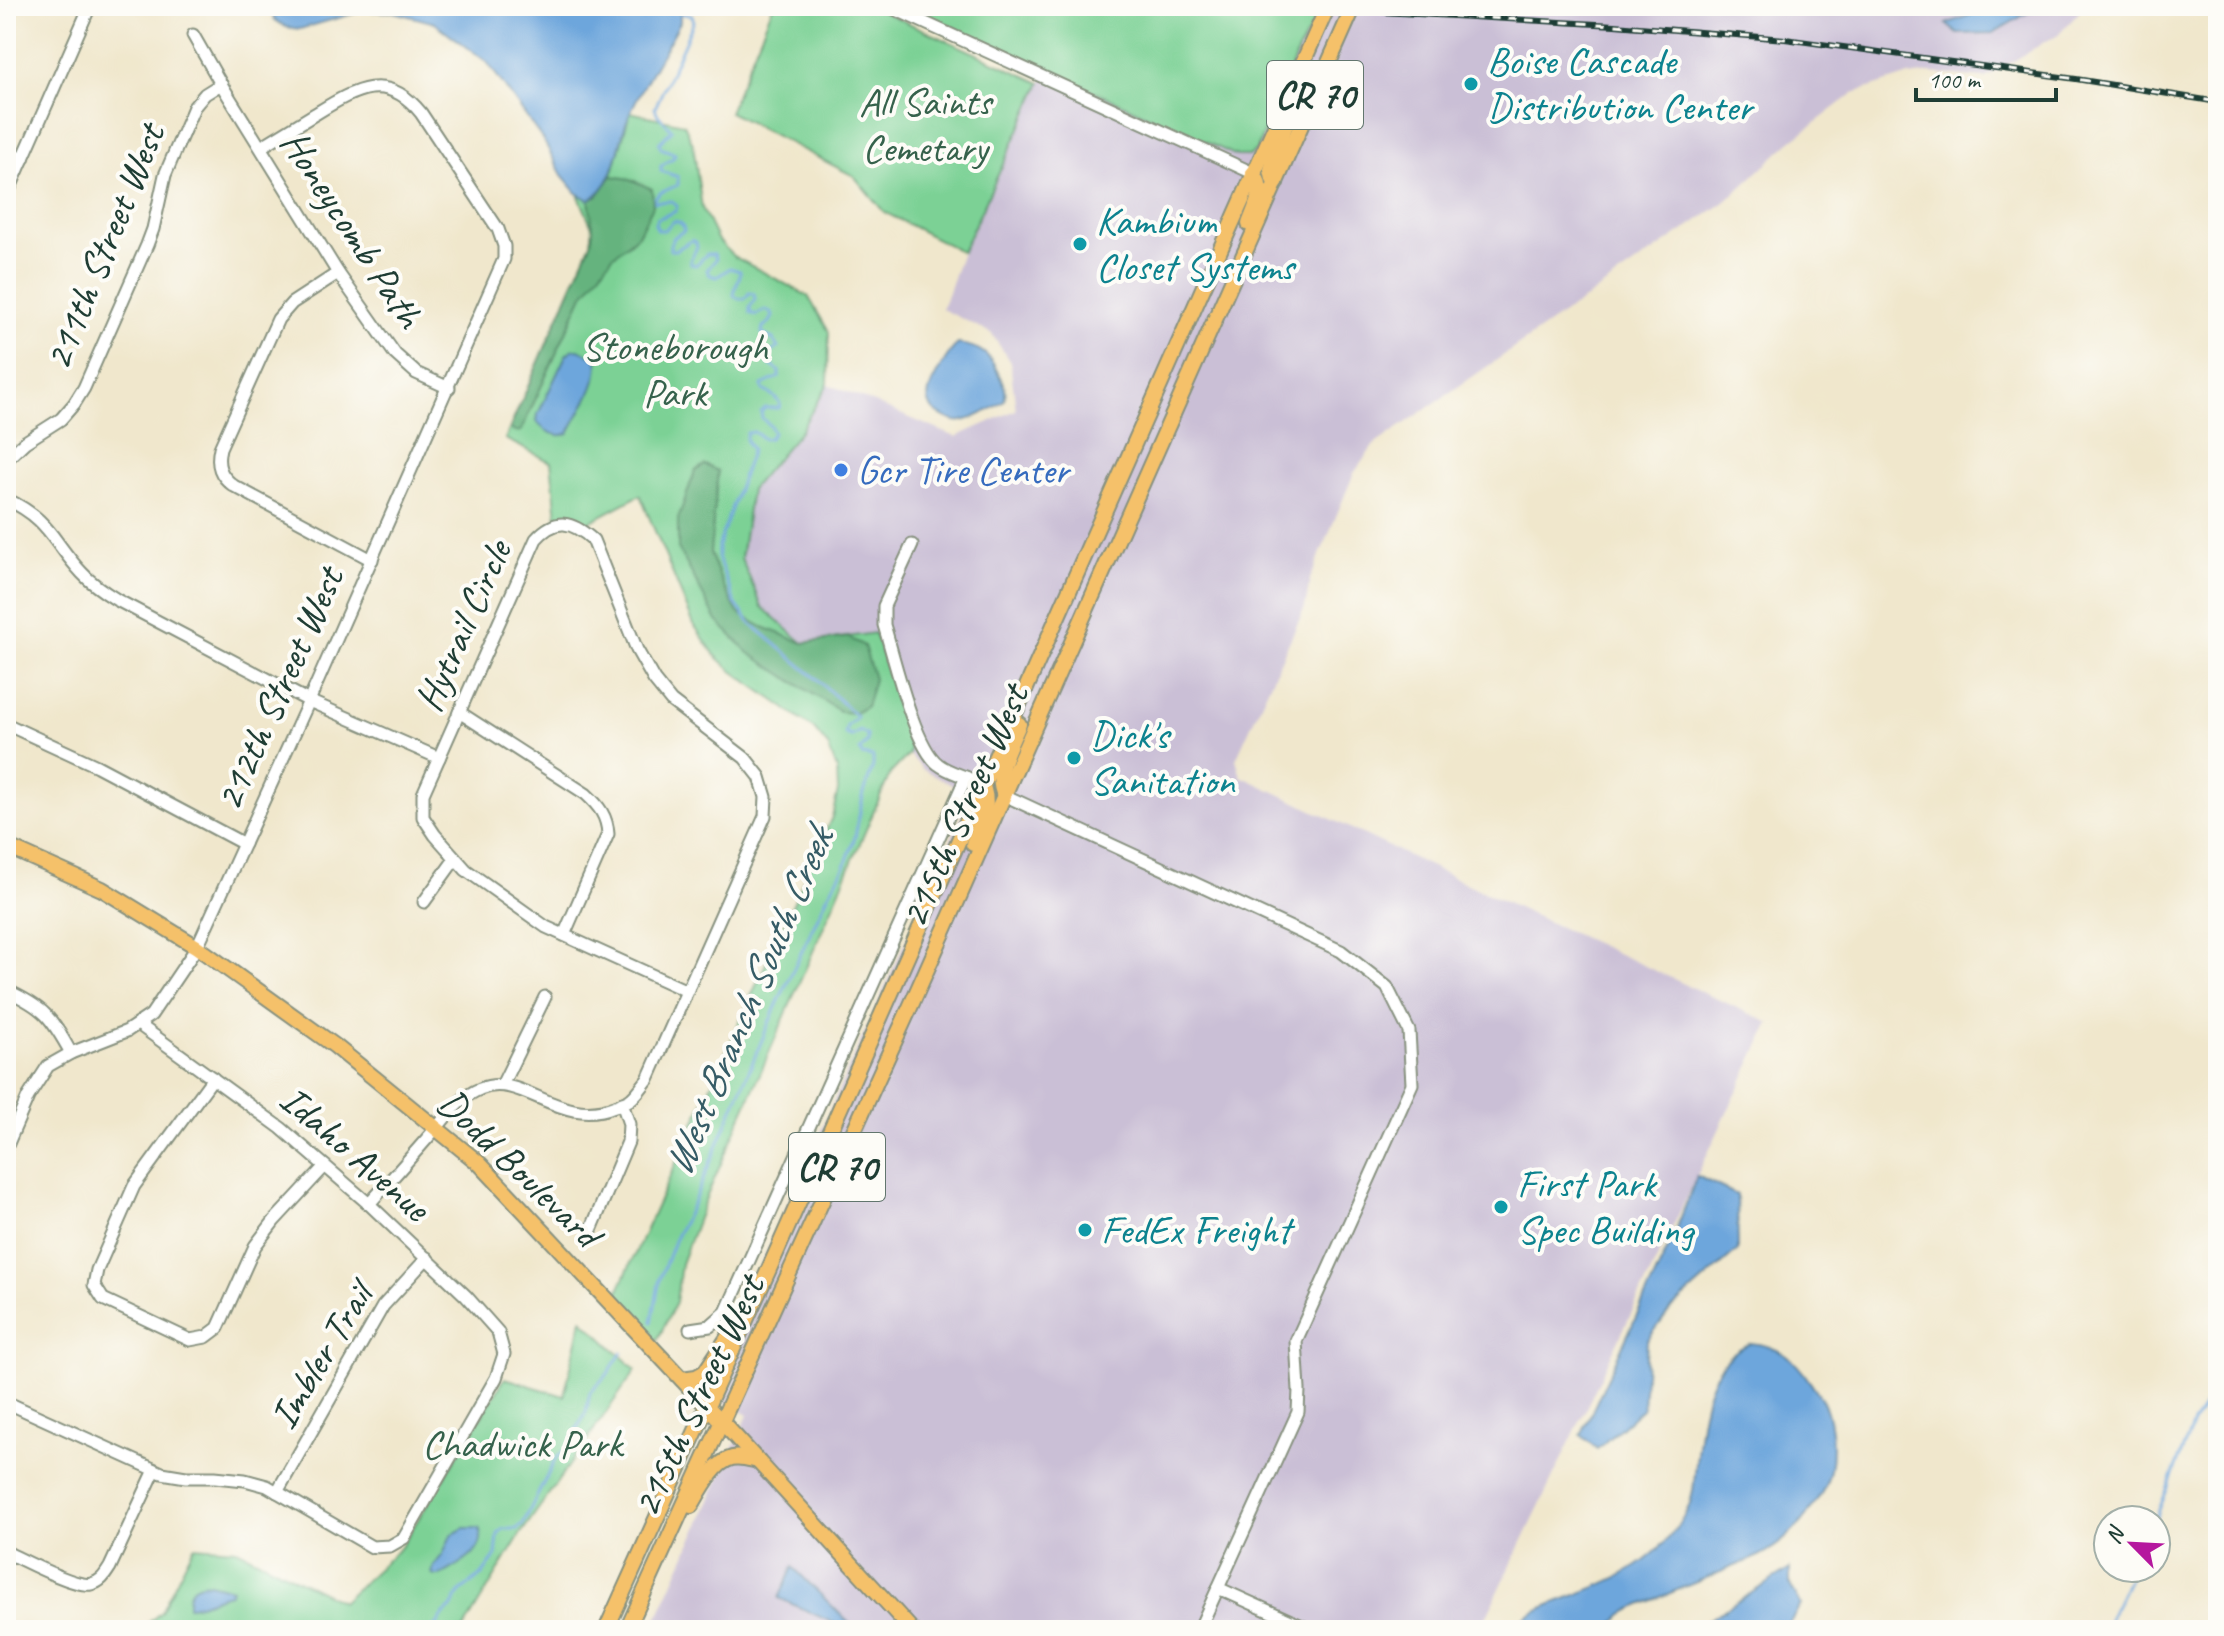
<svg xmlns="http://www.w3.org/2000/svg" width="2224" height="1636" font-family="Caveat,sans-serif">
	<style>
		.industrial { fill: #cabfd6 }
		.green { fill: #7cd195; stroke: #4e8764; stroke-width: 2 }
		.forest { fill: #65b37e; stroke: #427859; stroke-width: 2 }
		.water { fill: #6da6dc; stroke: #467288; stroke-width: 2 }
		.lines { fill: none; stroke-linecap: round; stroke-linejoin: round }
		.stream { stroke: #6da6dc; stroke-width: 3 }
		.minor-casing { stroke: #889280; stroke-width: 15 }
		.major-casing { stroke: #889280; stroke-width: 18 }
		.minor { stroke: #fff; stroke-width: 11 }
		.major { stroke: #f5c16b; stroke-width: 14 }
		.rail-casing { stroke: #1f3d34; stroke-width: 6 }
		.rail { stroke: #fdfcf7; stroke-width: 3; stroke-dasharray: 9; stroke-linecap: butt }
		.culture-dot { fill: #0f9aa8; stroke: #fdfcf7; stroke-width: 3 }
		.shop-dot { fill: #3f7fe0; stroke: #fdfcf7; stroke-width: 3 }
		.labels { text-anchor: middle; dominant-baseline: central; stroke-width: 8; stroke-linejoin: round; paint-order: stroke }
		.shield { fill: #fdfcf7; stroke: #62766e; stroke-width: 2 }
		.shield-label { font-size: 38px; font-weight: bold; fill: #1f3d34 }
		.culture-label { font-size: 40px; fill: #0d838f; stroke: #fdfcf7; text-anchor: start }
		.park-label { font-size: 40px; fill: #36624c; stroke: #fdfcf7 }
		.street-label { font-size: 40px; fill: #1f3d34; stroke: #fdfcf7 }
		.shop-label { font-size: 40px; fill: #366cbe; stroke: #fdfcf7; text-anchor: start }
		.water-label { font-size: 42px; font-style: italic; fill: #365c66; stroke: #fdfcf7 }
	</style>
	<rect width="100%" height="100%" fill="#fdfcf7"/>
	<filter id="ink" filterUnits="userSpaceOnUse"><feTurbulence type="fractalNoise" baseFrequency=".0125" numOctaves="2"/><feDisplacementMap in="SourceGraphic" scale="16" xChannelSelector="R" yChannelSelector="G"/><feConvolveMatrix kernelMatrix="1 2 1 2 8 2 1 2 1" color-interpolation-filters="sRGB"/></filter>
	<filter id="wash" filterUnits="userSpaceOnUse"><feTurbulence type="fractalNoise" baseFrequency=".006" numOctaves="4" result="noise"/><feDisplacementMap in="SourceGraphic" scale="32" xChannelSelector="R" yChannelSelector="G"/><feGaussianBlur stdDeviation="1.8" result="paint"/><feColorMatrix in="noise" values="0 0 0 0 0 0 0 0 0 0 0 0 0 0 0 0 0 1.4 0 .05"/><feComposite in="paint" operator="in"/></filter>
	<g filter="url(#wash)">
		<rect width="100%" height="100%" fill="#f0e7cc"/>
		<!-- industrial -->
		<polygon class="industrial" points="1323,6 2085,6 2060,33 1985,78 1930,73 1903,77 1854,93 1789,143 1725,202 1374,445 1354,473 1310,579 1305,607 1236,759 1241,776 1511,905 1770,1023 1480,1630 652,1630 748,1415 704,1391 971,795 922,769 909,754 910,748 803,643 762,607 741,558 751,489 800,431 828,384 956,437 1016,410 1010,361 991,333 942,309 962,252 1048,69 1237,156 1248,156 1297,53"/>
		<!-- green -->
		<g class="green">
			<polygon points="773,6 871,6 1041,83 962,252 884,212 854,176 729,112"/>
			<polygon points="905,6 1224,6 1320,11 1297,53 1256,151 1249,156 1237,156"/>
			<polygon points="630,112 684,124 693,144 702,208 717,239 733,256 808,296 829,332 828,384 800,431 751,489 741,558 762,607 803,643 875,633 910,748 909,754 890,774 703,1205 681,1264 676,1302 657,1341 616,1296 832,817 838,791 837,770 828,746 814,729 731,670 715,655 694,625 640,495 584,525 569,519 557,517 551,462 505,439 591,243 593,229 578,194 590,200 612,176"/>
			<polygon points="582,1319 636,1370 520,1535 463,1630 140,1630 161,1612 194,1546 237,1549 342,1602 401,1547 505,1378 564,1396"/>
		</g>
		<!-- forest -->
		<g class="forest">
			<polygon points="612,176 630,179 652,189 653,206 638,235 613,256 582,297 521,431 514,432 510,428 591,243 593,229 589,200 598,195"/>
			<polygon points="705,465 718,471 710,553 724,587 738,613 763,627 803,643 848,637 864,646 874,679 866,707 855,713 841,712 749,653 717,621 678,548 678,519 695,471"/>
		</g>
		<!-- water -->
		<g class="water">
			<path d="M267 6H680V22C664 52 645 81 631 111 616 140 621 181 589 200L578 194 562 175 545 143 487 62 435 23 394 12 363 11 300 29 286 27 275 20Z"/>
			<polygon points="1994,6 2039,6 1993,33 1958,34 1946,24"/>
			<path d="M958 344C983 347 990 355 1000 377 1005 387 1007 391 1004 401 991 410 979 417 963 421 955 423 947 419 939 414 920 402 930 386 939 370 945 360 949 351 958 344Z"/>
			<path d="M579 349 597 360C602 380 578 414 569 433 558 439 544 431 537 422L538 414 566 355 572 350Z"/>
			<polygon points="1697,1176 1737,1195 1738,1250 1670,1310 1647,1341 1643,1408 1597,1449 1581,1435 1672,1240"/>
			<path d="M1751 1343C1780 1346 1795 1359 1810 1382 1814 1388 1819 1395 1823 1402 1834 1423 1835 1465 1825 1486 1821 1495 1814 1504 1809 1512 1795 1531 1781 1545 1759 1556L1634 1608 1623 1614 1607 1630H1510C1528 1612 1549 1605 1573 1596 1621 1578 1657 1562 1684 1516 1694 1500 1694 1482 1696 1463 1701 1420 1704 1361 1751 1343Z"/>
			<path d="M464 1528H479C490 1552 457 1565 440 1576H434L432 1574 434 1566 443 1554 451 1535Z"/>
			<polygon points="793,1567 856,1630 842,1630 838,1625 779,1598"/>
			<polygon points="1790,1569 1790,1585 1801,1605 1785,1630 1707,1630 1703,1623"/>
			<path d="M209 1583 232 1589 230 1594C216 1596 201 1606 188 1606 187 1589 193 1584 209 1583Z"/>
		</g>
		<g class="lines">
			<!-- stream -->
			<g class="stream">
				<path d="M652 1322 660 1278 674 1241 694 1201 775 1009 828 895 845 866 855 837 863 796 873 766V757L862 755 860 750 867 742V735L860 731 852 736 845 734 847 726 857 717 817 679 749 622 735 603 718 558V547L752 449C748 444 744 440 747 433L754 432 764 439 769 438 773 433 771 427 762 418 761 412 765 408H779L780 403 772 395 763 390 762 385 779 377V371L768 363 766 359 768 354 778 348 773 339 766 336 762 333 763 327 770 322 773 316 771 312 765 310 756 315 750 313V307L755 299 754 294 749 293 745 299H739L734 296C734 286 741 280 740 271L730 268 717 277 710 275 707 270 716 259 714 254H707L696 265 691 264 690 260 697 247 696 242 692 240 676 250H670C669 239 675 236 684 231 683 224 681 222 674 221L664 230H658L655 224 657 219 676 211 677 206 672 201 655 202V198L660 193 678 185V177L661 171V166L673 158 675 154 661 148 659 143 672 130 658 115 655 108 694 21 692 16 681 13"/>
				<polyline points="2155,1520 2193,1424 2218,1381"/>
				<polyline points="426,1630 436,1627 444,1614 451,1608 460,1592 482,1575 496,1556 498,1534 503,1529 517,1529 523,1524 555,1460 569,1445 586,1412 590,1392 607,1375 622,1352"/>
				<polyline points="2104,1630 2134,1568"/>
			</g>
		</g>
	</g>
	<g filter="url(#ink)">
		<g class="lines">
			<defs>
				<g id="minor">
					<polyline points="888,6 1253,173"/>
					<polyline points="193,35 221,84 338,273 395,354 416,373 449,388"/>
					<polyline points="6,150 23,159"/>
					<polyline points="6,197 90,6"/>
					<path d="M338 273 292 303 278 319 220 448C216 465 220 476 234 486L372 560"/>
					<polyline points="6,460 25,442 61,419 74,404 84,388 147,245 153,229 165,175 194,107 205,94 221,84"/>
					<path d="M6 499C50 519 52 541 82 573 92 584 104 592 117 600L309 701 439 758"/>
					<path d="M912 545 884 606V625C894 657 914 746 938 764 948 772 962 775 972 780"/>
					<path d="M459 712 586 794C599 806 607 816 608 834L564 935"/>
					<polyline points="6,724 97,766 244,844"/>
					<polyline points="1004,795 1341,951 1387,987 1409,1031 1412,1084 1296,1341 1299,1390 1298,1412 1199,1630"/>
					<polyline points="424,902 455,859"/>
					<path d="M6 990C45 1008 51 1017 71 1053"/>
					<polyline points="213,1078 134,1186 97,1270 94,1285 103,1299 190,1340 206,1337 218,1328 255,1246 274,1221 325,1166"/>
					<polyline points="502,1085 545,997"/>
					<path d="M6 1148 28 1097 48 1066 71 1053 127 1031 151 1015 197 947 309 701 504 259V246L498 229 421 113C386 69 353 91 315 114 297 125 279 136 261 147"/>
					<path d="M369 1204C390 1181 410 1158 431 1134 445 1119 459 1097 480 1089 523 1071 559 1129 615 1106 621 1104 628 1102 632 1098 638 1093 643 1085 648 1079L765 816 766 797 760 777 745 758 671 701 654 680 637 650 593 540C572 521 556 517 536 539L423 794V817L435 835 466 870 546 927 687 991"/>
					<polyline points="591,1230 628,1142 629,1124 622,1103"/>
					<polyline points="690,1329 710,1326 726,1312 966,777"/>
					<polyline points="6,1402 162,1473 186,1477 215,1477 245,1480 267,1486 372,1547 390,1546 404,1538 496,1378 504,1354 498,1332 466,1296 369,1204 281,1128 138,1024"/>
					<polyline points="277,1492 383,1306 427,1258"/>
					<path d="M6 1552C23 1560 76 1588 91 1584 101 1582 105 1575 110 1567L155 1470"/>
					<polyline points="1218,1588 1311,1630"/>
				</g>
				<g id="major">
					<polyline points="1276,183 1273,179 1271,170 1289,114"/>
					<path d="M1249 224C1255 207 1267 188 1253 173"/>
					<path d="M1004 795C993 773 1010 746 1019 724"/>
					<path d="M973 844C980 825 992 804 982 785"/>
					<polyline points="6,846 102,889 197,947 335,1046 480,1164 735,1436 912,1630"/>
					<polyline points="682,1379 696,1377 705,1372 736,1325"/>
					<path d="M691 1506C700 1491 714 1462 732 1458 741 1456 749 1459 758 1461"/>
					<polyline points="606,1630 769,1269 1328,6"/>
					<polyline points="627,1630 912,1003 1354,6"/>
				</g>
			</defs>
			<!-- minor casing -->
			<use href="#minor" class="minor-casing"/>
			<!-- major casing -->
			<use href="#major" class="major-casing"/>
			<!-- minor -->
			<use href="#minor" class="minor"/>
			<!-- major -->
			<use href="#major" class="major"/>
			<defs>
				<polyline id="rail" points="1274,6 1615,25 1785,39 2076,79 2218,102"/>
			</defs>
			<!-- rail casing -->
			<use href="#rail" class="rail-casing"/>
			<!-- rail -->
			<use href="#rail" class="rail"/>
		</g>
	</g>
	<!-- markers -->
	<g class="culture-dot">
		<circle cx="1471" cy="84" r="8"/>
		<circle cx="1080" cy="244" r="8"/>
		<circle cx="1074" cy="758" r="8"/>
		<circle cx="1501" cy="1207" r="8"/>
		<circle cx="1085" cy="1230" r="8"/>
	</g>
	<circle class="shop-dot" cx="841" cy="470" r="8"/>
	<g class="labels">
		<!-- shield labels -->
		<g class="shield">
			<rect x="1267" y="61" width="96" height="68" rx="6"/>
			<rect x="789" y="1133" width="96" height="68" rx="6"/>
		</g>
		<g class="shield-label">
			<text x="1315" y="95">CR 70</text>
			<text x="837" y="1167">CR 70</text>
		</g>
		<!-- culture labels -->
		<g class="culture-label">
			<text x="1487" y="61">Boise Cascade<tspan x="1487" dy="46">Distribution Center</tspan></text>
			<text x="1096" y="221">Kambium<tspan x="1096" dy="46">Closet Systems</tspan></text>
			<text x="1090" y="735">Dick's<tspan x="1090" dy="46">Sanitation</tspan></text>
			<text x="1517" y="1184">First Park<tspan x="1517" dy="46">Spec Building</tspan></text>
			<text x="1101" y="1230">FedEx Freight</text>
		</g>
		<!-- park labels -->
		<g class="park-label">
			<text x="925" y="102">All Saints<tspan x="925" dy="46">Cemetary</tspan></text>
			<text x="675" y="347">Stoneborough<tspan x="675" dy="46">Park</tspan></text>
			<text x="522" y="1444">Chadwick Park</text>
		</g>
		<!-- street labels -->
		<g class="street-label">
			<text transform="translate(352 229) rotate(57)">Honeycomb Path</text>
			<text transform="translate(104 247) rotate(-68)">211th Street West</text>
			<text transform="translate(463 626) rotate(-66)">Hytrail Circle</text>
			<text transform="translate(279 689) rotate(-66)">212th Street West</text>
			<text transform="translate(964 806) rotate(-66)">215th Street West</text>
			<text transform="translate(355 1153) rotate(41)">Idaho Avenue</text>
			<text transform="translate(519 1168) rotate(44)">Dodd Boulevard</text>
			<text transform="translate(321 1356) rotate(-59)">Imbler Trail</text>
			<text transform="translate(698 1396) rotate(-65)">215th Street West</text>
		</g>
		<!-- shop labels -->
		<g class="shop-label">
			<text x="857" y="470">Gcr Tire Center</text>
		</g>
		<!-- water labels -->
		<g class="water-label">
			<text transform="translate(748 1002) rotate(-67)">West Branch South Creek</text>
		</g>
	</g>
	<!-- margin -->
	<rect width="2224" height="1636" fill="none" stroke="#fdfcf7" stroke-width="32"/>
	<!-- north arrow -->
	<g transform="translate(2132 1544) rotate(294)"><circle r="38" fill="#fdfcf7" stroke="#a4b0a9" stroke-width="2"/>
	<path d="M0-6L14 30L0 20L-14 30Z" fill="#b5179e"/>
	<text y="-12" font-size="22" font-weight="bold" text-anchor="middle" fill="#1f3d34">N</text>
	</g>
	<!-- scale -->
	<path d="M1916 88v12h140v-12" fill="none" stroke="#1f3d34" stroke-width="4"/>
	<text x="1928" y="88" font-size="24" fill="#1f3d34" stroke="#fdfcf7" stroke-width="6" paint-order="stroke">100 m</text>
</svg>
